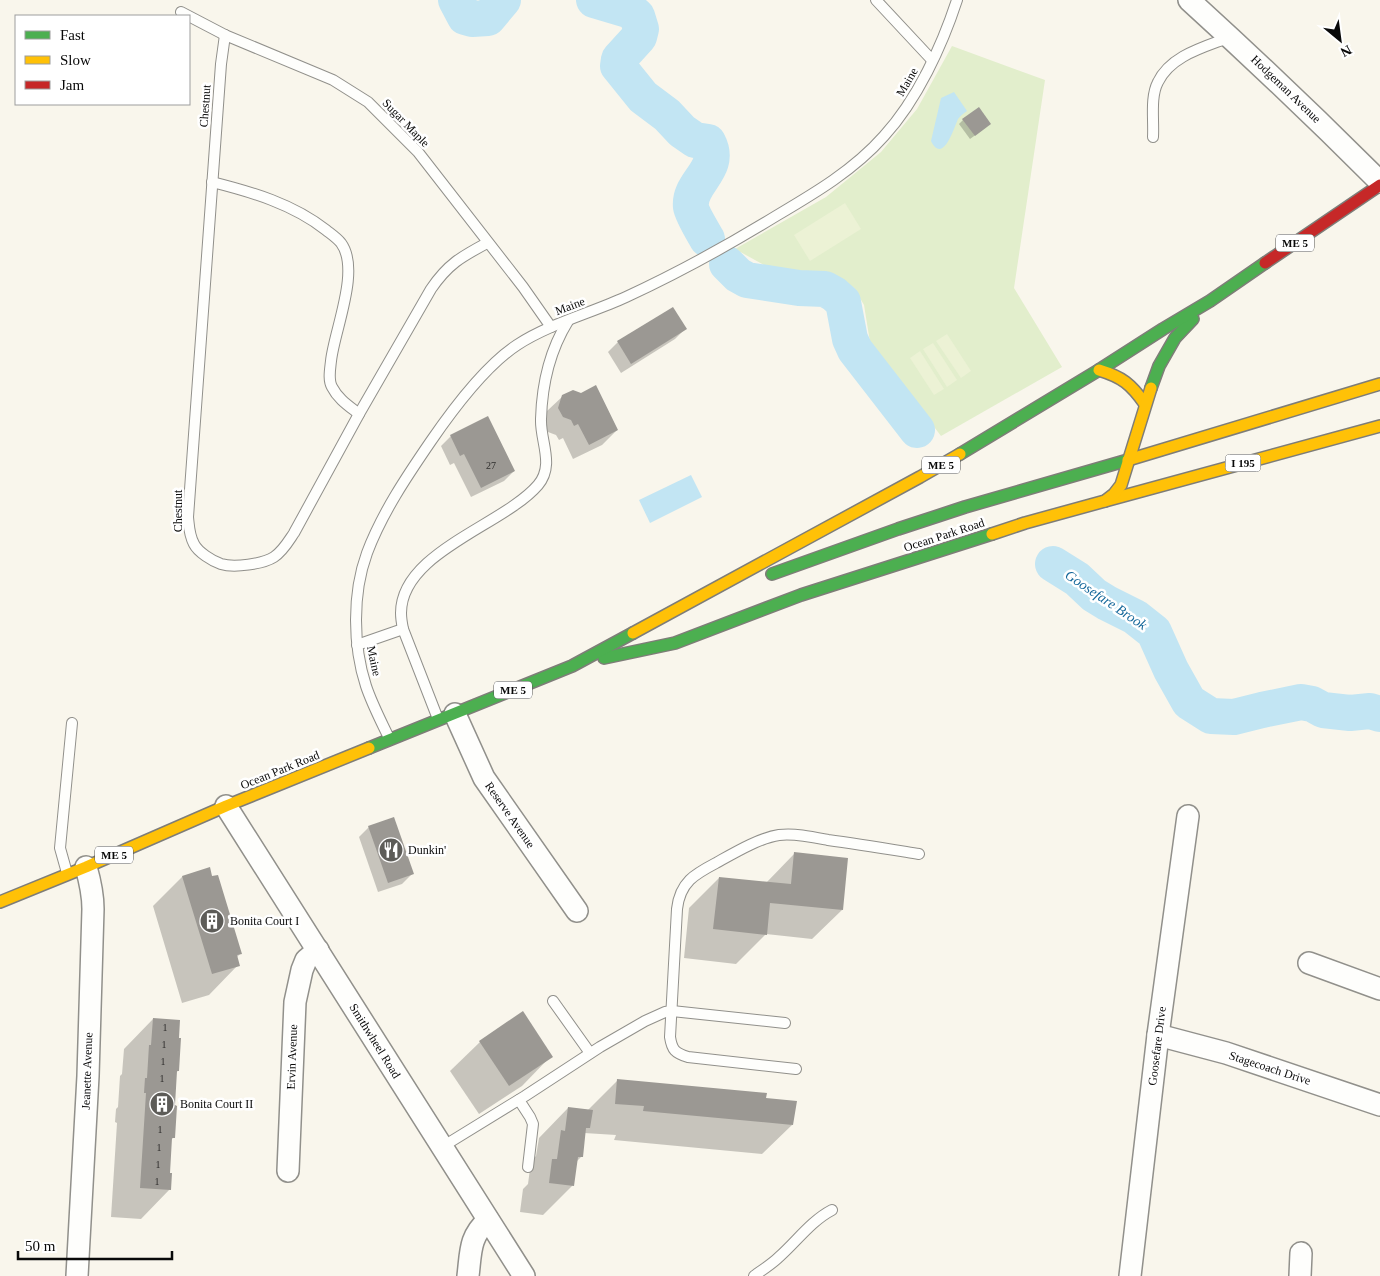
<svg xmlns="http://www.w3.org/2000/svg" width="1380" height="1276" font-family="Georgia,serif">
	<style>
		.green { fill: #e2eecc }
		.pitch { fill: #ecf2d5 }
		.water { fill: #c2e5f3 }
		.shadow { fill: #0003 }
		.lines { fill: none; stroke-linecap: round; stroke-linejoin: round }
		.river { stroke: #c2e5f3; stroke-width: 36 }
		.building { fill: #9b9893 }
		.lane-casing { stroke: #91908b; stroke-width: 12 }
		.street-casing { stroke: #91908b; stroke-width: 24 }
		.fast-casing { stroke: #7e7d78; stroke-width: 14 }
		.slow-casing { stroke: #7e7d78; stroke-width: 14 }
		.jam-casing { stroke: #7e7d78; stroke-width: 14 }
		.lane { stroke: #fefefc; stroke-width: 10 }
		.street { stroke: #fefefc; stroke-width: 21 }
		.fast { stroke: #4caf50; stroke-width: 11 }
		.slow { stroke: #ffc107; stroke-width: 11 }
		.jam { stroke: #c62828; stroke-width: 11 }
		.labels { text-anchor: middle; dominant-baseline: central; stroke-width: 5; stroke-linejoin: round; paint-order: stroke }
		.number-label { font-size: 10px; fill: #2e2d2c }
		.shield { fill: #fff; stroke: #535353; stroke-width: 1 }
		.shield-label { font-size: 11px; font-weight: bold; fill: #090909 }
		.street-label { font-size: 12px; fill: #090909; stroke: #fff }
		.poi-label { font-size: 12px; fill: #090909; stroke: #fff; text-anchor: start }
		.water-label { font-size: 14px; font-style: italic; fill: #14679a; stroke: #fff }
	</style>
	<rect width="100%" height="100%" fill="#f9f6ec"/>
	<!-- green -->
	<polygon class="green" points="952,46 1045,80 1014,288 1062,367 941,436 870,342 864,305 854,288 839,278 782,273 764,265 735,249 826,197 881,152 917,109"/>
	<!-- pitch -->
	<g class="pitch">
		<polygon points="845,203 861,229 810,261 794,235"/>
		<polygon points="947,334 971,371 961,378 936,341"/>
		<polygon points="933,343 957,380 947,387 923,349"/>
		<polygon points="920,351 944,389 934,395 910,358"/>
	</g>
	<!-- water -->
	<g class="water">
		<path d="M954 92 967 111C963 114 960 116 958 119 954 128 943 165 931 141L941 98Z"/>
		<polygon points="691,475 702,497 650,523 639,500"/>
	</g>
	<!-- shadow -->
	<g class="shadow">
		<polygon points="963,120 985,128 970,139 959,124"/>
		<polygon points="685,329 675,339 621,373 608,352 618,342"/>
		<polygon points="563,396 617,430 602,445 573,459 563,438 559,440 556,435 548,432 543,424 547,411"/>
		<polygon points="451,436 514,471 504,481 471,497 454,463 450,465 441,446"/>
		<polygon points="369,827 412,874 402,884 378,892 359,837"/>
		<polygon points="795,853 842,910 812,939 766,934 736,964 684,958 689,908 719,878 766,883"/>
		<polygon points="209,869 240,954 236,958 238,965 209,995 182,1003 153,906 182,877"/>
		<polygon points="153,1019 178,1071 175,1073 173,1138 171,1140 169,1174 170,1189 141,1219 111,1217 117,1123 115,1122 116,1109 118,1107 120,1076 122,1074 124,1049"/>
		<polygon points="480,1042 551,1056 522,1086 479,1114 450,1071"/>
		<polygon points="618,1080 765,1099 792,1125 762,1154 614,1140 616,1135 584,1133 581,1157 576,1162 573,1185 543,1215 520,1212 523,1189 528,1184 531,1161 536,1156 539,1138 568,1108 588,1110"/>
	</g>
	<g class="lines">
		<!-- river -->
		<g class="river">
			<polyline points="456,0 465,17 472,19 488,18 503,0"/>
			<path d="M594 0 631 11 637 16 641 29 639 37 619 59 618 66 643 97 667 115 682 131 695 140 708 142C723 170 688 182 691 207 692 214 703 232 707 239"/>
			<polyline points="727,264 738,275 747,280 799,288 825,289 834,294 843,302 850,339 855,350 917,430"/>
			<polyline points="1053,564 1077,579 1094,595 1107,603 1135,617 1154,632 1171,670 1189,702 1211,716 1234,717 1262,710 1301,702 1312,704 1323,710 1350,713 1370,711 1380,714"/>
		</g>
	</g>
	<!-- building -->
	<g class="building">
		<polygon points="979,107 991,124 975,136 962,119"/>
		<polygon points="673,307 687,329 631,364 617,341"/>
		<polygon points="596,385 618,430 589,445 578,424 574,426 571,420 563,417 558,408 562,395 573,390 581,393"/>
		<polygon points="488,416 515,471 481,488 464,454 460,456 450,435"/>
		<polygon points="394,817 414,874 388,883 368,826"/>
		<polygon points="794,852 848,858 843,910 770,903 767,935 713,929 719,877 791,884"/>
		<polygon points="210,867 212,876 218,875 242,954 237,955 240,966 212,974 182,876"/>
		<polygon points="523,1011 553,1057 509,1086 479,1041"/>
		<polygon points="153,1018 180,1020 179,1038 181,1038 179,1071 177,1071 175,1105 177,1106 175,1138 172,1138 170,1173 172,1173 171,1190 140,1188 146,1093 144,1093 145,1078 147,1078 149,1045 151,1045"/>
		<polygon points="617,1079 767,1093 766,1098 797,1101 793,1125 643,1111 644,1106 615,1104"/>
		<polygon points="568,1107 593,1110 590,1128 586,1128 583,1157 578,1157 574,1186 549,1183 552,1159 557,1159 561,1130 565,1131"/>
	</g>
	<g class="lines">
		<defs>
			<g id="lane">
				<polyline points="876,0 932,60"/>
				<polyline points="181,12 225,35 333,80 368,102 418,152 523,287 551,327"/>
				<path d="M225 35 221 64 188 517C189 526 189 535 194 544 198 552 212 561 221 564 234 568 263 564 274 557 283 551 288 542 294 533L359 414 431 289C448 264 461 257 487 243"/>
				<path d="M1153 137C1154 120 1150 97 1158 82 1171 55 1205 47 1230 37"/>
				<path d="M212 182C252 192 293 204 326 230 331 234 337 238 341 243 361 270 334 331 331 361 330 370 328 380 332 387 338 399 349 406 359 414"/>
				<polyline points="357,645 403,629"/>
				<path d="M438 719 403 629C402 624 401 618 401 613 401 552 504 525 538 485 555 465 540 441 541 419 542 384 550 350 568 321"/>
				<path d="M389 738C381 721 372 704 366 686 353 646 352 594 367 553 382 513 407 476 431 441 453 409 485 366 517 345 549 324 591 313 626 297 678 273 727 246 776 216 815 193 854 170 884 136 917 100 942 46 957 0"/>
				<polyline points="67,873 60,848 72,723"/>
				<polyline points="553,1001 590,1053"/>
				<path d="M796 1069 688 1057C675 1053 672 1050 670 1037L677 909C680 882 695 874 716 863 734 853 759 838 779 835 795 833 813 837 828 840 858 844 888 849 919 854"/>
				<polyline points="519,1100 530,1117 533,1124 528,1167"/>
				<polyline points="442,1147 525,1096 600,1047 645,1021 665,1012 672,1011 785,1023"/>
				<path d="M754 1276C762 1270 772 1264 779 1257 797 1241 811 1221 832 1210"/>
			</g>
			<g id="street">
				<path d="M1189 0C1254 59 1318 120 1380 182"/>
				<polyline points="455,714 484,778 577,911"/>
				<polyline points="226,806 524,1276"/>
				<polyline points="1309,963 1380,989"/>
				<polyline points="1158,1035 1226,1053 1380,1105"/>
				<polyline points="288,1171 295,1002 302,970 306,960 318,950"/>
				<path d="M77 1276 88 1076 93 909C93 894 90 881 86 867"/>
				<path d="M468 1276C471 1252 469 1237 488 1220"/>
				<polyline points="1130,1276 1158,1035 1188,816"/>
				<polyline points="1300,1276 1301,1253"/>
			</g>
			<g id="fast">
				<polyline points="1151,388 1159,366 1175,338 1193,319"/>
				<polyline points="960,454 1099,370 1163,329 1210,301 1265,263"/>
				<polyline points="772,574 898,529 965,507 1128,460"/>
				<polyline points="604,658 675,643 801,595 992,534"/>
				<polyline points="369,748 572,666 633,633"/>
			</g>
			<g id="slow">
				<path d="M1099 370C1122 377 1131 384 1145 404"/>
				<polyline points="1128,460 1380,384"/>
				<polyline points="1105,501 1380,426"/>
				<polyline points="992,534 1025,523 1105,501 1114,494 1121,485 1151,388"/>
				<polyline points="633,633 920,477 960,454"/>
				<polyline points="0,902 86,867 226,806 369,748"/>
			</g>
			<polyline id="jam" points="1265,263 1380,185"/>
		</defs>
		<!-- lane casing -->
		<use href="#lane" class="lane-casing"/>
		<!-- street casing -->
		<use href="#street" class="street-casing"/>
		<!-- fast casing -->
		<use href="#fast" class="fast-casing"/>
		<!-- slow casing -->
		<use href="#slow" class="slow-casing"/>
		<!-- jam casing -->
		<use href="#jam" class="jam-casing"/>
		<!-- lane -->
		<use href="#lane" class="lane"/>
		<!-- street -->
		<use href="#street" class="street"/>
		<!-- fast -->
		<use href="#fast" class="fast"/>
		<!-- slow -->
		<use href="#slow" class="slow"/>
		<!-- jam -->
		<use href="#jam" class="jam"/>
	</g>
	<!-- icons -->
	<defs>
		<symbol id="restaurant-disc" viewBox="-11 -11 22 22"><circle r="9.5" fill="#5d5c58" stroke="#fff"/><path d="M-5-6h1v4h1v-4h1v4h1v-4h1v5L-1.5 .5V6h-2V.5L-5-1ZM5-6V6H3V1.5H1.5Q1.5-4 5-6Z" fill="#fff"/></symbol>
		<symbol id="building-disc" viewBox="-11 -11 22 22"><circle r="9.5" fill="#5d5c58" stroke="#fff"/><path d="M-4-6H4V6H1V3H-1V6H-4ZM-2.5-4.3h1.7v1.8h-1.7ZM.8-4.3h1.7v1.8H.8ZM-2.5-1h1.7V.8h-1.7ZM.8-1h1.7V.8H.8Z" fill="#fff"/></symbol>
	</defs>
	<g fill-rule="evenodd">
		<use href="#restaurant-disc" x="377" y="836" width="28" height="28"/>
		<use href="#building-disc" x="198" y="907" width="28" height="28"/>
		<use href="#building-disc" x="148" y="1090" width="28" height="28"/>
	</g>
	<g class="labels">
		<!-- number labels -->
		<g class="number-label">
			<text x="491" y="465">27</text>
			<text x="165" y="1027">1</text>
			<text x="164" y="1044">1</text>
			<text x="163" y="1061">1</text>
			<text x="162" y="1078">1</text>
			<text x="160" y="1129">1</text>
			<text x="159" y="1147">1</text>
			<text x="158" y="1164">1</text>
			<text x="157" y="1181">1</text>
		</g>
		<!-- shield labels -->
		<g class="shield">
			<rect x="1276" y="234.5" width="38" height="17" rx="4"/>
			<rect x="1225.5" y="454.5" width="35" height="17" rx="4"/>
			<rect x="922" y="456.5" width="38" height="17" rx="4"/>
			<rect x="494" y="681.5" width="38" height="17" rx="4"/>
			<rect x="95" y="846.5" width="38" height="17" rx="4"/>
		</g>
		<g class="shield-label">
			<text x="1295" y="243">ME 5</text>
			<text x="1243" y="463">I 195</text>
			<text x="941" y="465">ME 5</text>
			<text x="513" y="690">ME 5</text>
			<text x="114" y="855">ME 5</text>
		</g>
		<!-- street labels -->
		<g class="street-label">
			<text transform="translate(907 82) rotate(-60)">Maine</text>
			<text transform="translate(1286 89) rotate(44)">Hodgeman Avenue</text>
			<text transform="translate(205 106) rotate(-86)">Chestnut</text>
			<text transform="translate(406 123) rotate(46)">Sugar Maple</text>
			<text transform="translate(570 306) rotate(-21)">Maine</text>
			<text transform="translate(178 511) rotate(-90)">Chestnut</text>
			<text transform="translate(944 535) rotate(-18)">Ocean Park Road</text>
			<text transform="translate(374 661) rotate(78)">Maine</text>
			<text transform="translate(280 770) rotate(-22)">Ocean Park Road</text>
			<text transform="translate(510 815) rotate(55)">Reserve Avenue</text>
			<text transform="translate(375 1041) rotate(58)">Smithwheel Road</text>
			<text transform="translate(1157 1046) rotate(-83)">Goosefare Drive</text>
			<text transform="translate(292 1057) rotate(-88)">Ervin Avenue</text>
			<text transform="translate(1270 1068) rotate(18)">Stagecoach Drive</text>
			<text transform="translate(87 1071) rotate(-88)">Jeanette Avenue</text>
		</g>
		<!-- poi labels -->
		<g class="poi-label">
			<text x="408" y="850">Dunkin'</text>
			<text x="230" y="921">Bonita Court I</text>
			<text x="180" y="1104">Bonita Court II</text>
		</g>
		<!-- water labels -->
		<g class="water-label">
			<text transform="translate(1106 600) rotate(34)">Goosefare Brook</text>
		</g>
	</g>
	<!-- legend -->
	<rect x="15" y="15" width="175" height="90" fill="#ffffff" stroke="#9d9d9d"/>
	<rect x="25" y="31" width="25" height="8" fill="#4caf50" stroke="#9d9d9d"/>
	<text x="60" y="40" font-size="15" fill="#090909">Fast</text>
	<rect x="25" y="56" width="25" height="8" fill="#ffc107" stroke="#9d9d9d"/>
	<text x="60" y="65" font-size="15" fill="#090909">Slow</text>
	<rect x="25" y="81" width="25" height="8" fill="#c62828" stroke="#9d9d9d"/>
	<text x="60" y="90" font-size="15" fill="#090909">Jam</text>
	<!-- north arrow -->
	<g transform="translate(1340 40) rotate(151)" stroke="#ffffff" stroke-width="4" paint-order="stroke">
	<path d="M0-4L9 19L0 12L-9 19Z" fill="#090909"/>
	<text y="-8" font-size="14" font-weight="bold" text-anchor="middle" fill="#090909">N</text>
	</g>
	<!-- scale -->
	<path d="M18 1251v8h154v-8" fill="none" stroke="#090909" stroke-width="2.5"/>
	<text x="25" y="1251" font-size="15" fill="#090909" stroke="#ffffff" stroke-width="4" paint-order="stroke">50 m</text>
</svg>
